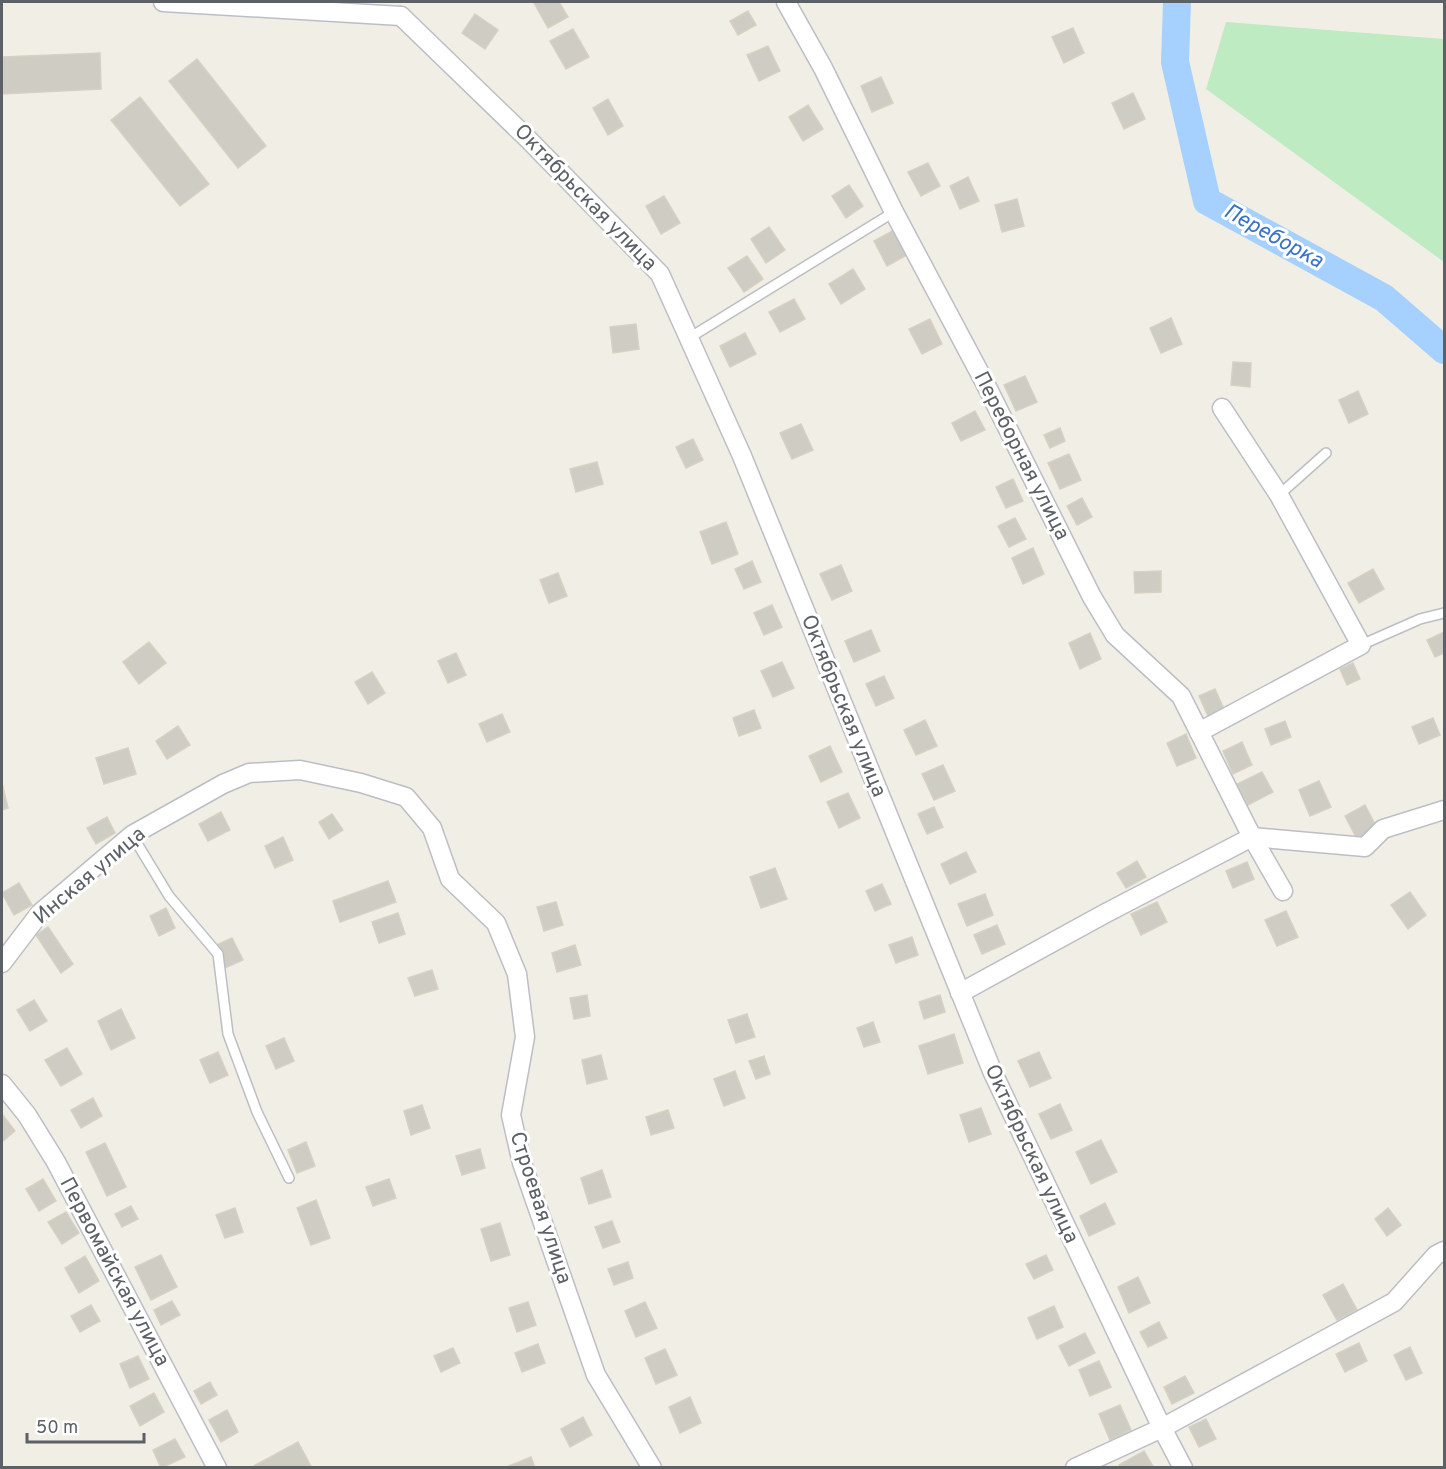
<svg xmlns="http://www.w3.org/2000/svg" width="1446" height="1469" font-family="Overpass,sans-serif">
	<style>
		.green { fill: #bfebc2 }
		.lines { fill: none; stroke-linecap: round; stroke-linejoin: round }
		.river { stroke: #a6d1ff; stroke-width: 28 }
		.building { fill: #ceccc3; stroke: #d6d1c2; stroke-width: 1.5 }
		.lane-casing { stroke: #bcbec5; stroke-width: 12 }
		.street-casing { stroke: #bcbec5; stroke-width: 21 }
		.lane { stroke: #fff; stroke-width: 9 }
		.street { stroke: #fff; stroke-width: 18 }
		.labels { text-anchor: middle; dominant-baseline: central; stroke-width: 6; stroke-linejoin: round; paint-order: stroke }
		.street-label { font-size: 21px; fill: #5c6067; stroke: #fff }
		.water-label { font-size: 22px; font-style: italic; fill: #3973c6; stroke: #fff }
	</style>
	<rect width="100%" height="100%" fill="#f1efe5"/>
	<!-- green -->
	<polygon class="green" points="1226,22 1444,39 1444,262 1206,89"/>
	<g class="lines">
		<!-- river -->
		<polyline class="river" points="1177,2 1175,62 1207,201 1384,298 1444,350"/>
	</g>
	<!-- building -->
	<g class="building">
		<polygon points="537,2 559,2 568,17 548,28 534,3"/>
		<polygon points="748,11 756,25 738,35 730,21"/>
		<polygon points="475,14 498,30 485,49 462,33"/>
		<polygon points="1073,28 1084,53 1064,63 1052,37"/>
		<polygon points="573,29 589,57 566,69 550,41"/>
		<polygon points="768,46 780,71 759,81 747,55"/>
		<polygon points="100,53 101,89 2,94 2,57"/>
		<polygon points="197,59 266,146 238,168 169,81"/>
		<polygon points="881,77 893,103 872,112 861,86"/>
		<polygon points="1133,93 1145,119 1124,129 1112,103"/>
		<polygon points="140,97 209,184 180,206 111,120"/>
		<polygon points="608,99 623,126 608,135 593,108"/>
		<polygon points="808,105 823,129 803,141 789,117"/>
		<polygon points="928,163 940,186 921,196 908,172"/>
		<polygon points="968,177 979,201 960,209 950,186"/>
		<polygon points="849,185 863,206 846,218 832,196"/>
		<polygon points="664,196 680,223 661,234 646,206"/>
		<polygon points="1017,199 1024,226 1002,232 995,205"/>
		<polygon points="769,227 785,250 766,263 751,239"/>
		<polygon points="894,230 907,255 887,266 874,241"/>
		<polygon points="747,256 763,279 744,292 728,268"/>
		<polygon points="853,269 865,289 841,304 829,284"/>
		<polygon points="794,299 805,319 780,332 769,312"/>
		<polygon points="1171,318 1182,344 1161,353 1150,328"/>
		<polygon points="930,319 942,344 922,354 909,329"/>
		<polygon points="636,324 639,349 613,353 610,327"/>
		<polygon points="745,333 756,354 730,367 720,346"/>
		<polygon points="1233,362 1251,363 1250,387 1231,385"/>
		<polygon points="1025,376 1037,402 1016,411 1004,385"/>
		<polygon points="1358,391 1368,414 1349,423 1339,400"/>
		<polygon points="975,411 985,430 961,441 952,423"/>
		<polygon points="801,424 813,450 792,459 780,433"/>
		<polygon points="1060,428 1065,441 1050,448 1044,435"/>
		<polygon points="693,439 703,460 686,468 676,447"/>
		<polygon points="1069,454 1081,480 1060,489 1048,463"/>
		<polygon points="597,462 603,484 576,492 570,469"/>
		<polygon points="1013,479 1023,501 1006,508 996,487"/>
		<polygon points="1082,498 1092,517 1077,525 1067,506"/>
		<polygon points="1015,518 1026,539 1009,547 998,526"/>
		<polygon points="726,522 738,554 712,564 700,532"/>
		<polygon points="1033,548 1044,574 1023,584 1012,558"/>
		<polygon points="752,561 761,582 744,589 735,569"/>
		<polygon points="841,565 852,591 832,600 820,574"/>
		<polygon points="1373,569 1384,589 1359,603 1348,583"/>
		<polygon points="1161,571 1161,592 1135,593 1134,572"/>
		<polygon points="558,573 567,596 549,603 540,580"/>
		<polygon points="772,605 782,627 764,635 754,613"/>
		<polygon points="871,630 880,651 854,662 845,641"/>
		<polygon points="1444,632 1444,653 1435,657 1427,640"/>
		<polygon points="1090,633 1101,659 1080,669 1069,643"/>
		<polygon points="149,642 166,663 139,684 123,662"/>
		<polygon points="456,653 466,675 448,683 438,661"/>
		<polygon points="782,662 794,688 773,697 761,671"/>
		<polygon points="1353,663 1360,679 1347,685 1340,669"/>
		<polygon points="372,672 385,693 368,704 355,682"/>
		<polygon points="884,676 894,698 876,706 866,684"/>
		<polygon points="1215,689 1224,709 1208,716 1199,696"/>
		<polygon points="754,710 761,728 739,736 733,718"/>
		<polygon points="502,714 510,732 487,742 479,724"/>
		<polygon points="1433,718 1440,735 1419,744 1412,727"/>
		<polygon points="925,720 937,746 916,755 904,730"/>
		<polygon points="1285,721 1291,737 1271,745 1265,729"/>
		<polygon points="178,726 190,745 167,759 156,741"/>
		<polygon points="1186,734 1196,758 1177,766 1167,743"/>
		<polygon points="1242,742 1252,765 1233,774 1223,751"/>
		<polygon points="830,746 842,772 821,782 809,756"/>
		<polygon points="128,748 136,774 104,784 96,758"/>
		<polygon points="943,765 955,791 934,800 922,774"/>
		<polygon points="1262,772 1273,792 1248,805 1237,784"/>
		<polygon points="1319,781 1331,807 1310,816 1299,790"/>
		<polygon points="2,783 8,808 2,810"/>
		<polygon points="848,793 860,818 839,828 827,802"/>
		<polygon points="1365,805 1378,830 1358,841 1345,816"/>
		<polygon points="934,807 943,827 927,834 918,814"/>
		<polygon points="221,812 230,830 208,841 199,824"/>
		<polygon points="332,814 343,830 329,839 319,822"/>
		<polygon points="107,817 115,833 96,844 87,828"/>
		<polygon points="283,837 293,860 275,868 265,846"/>
		<polygon points="966,852 976,872 950,884 941,864"/>
		<polygon points="1137,861 1146,877 1126,888 1117,873"/>
		<polygon points="1247,862 1254,879 1233,888 1226,871"/>
		<polygon points="775,868 787,899 761,908 750,877"/>
		<polygon points="388,881 396,902 340,922 333,901"/>
		<polygon points="19,883 32,905 14,915 2,893"/>
		<polygon points="882,884 891,904 875,911 866,891"/>
		<polygon points="1410,892 1426,915 1408,929 1391,905"/>
		<polygon points="985,894 993,915 967,926 958,904"/>
		<polygon points="556,902 563,925 544,931 537,907"/>
		<polygon points="1157,902 1167,922 1141,935 1131,914"/>
		<polygon points="166,908 175,928 159,936 150,916"/>
		<polygon points="1286,911 1298,937 1277,946 1265,920"/>
		<polygon points="398,913 405,934 379,943 372,922"/>
		<polygon points="997,925 1005,944 982,954 974,935"/>
		<polygon points="48,927 73,964 61,973 36,935"/>
		<polygon points="912,937 918,955 896,963 889,945"/>
		<polygon points="232,938 243,960 225,968 214,946"/>
		<polygon points="575,945 581,965 557,972 552,953"/>
		<polygon points="432,970 438,989 415,996 408,978"/>
		<polygon points="587,995 590,1016 574,1019 570,998"/>
		<polygon points="940,995 945,1012 924,1019 919,1002"/>
		<polygon points="34,1000 47,1021 30,1031 17,1010"/>
		<polygon points="121,1009 135,1038 111,1050 98,1021"/>
		<polygon points="747,1014 755,1037 736,1043 728,1020"/>
		<polygon points="873,1022 880,1042 864,1047 857,1028"/>
		<polygon points="954,1034 963,1063 928,1074 919,1046"/>
		<polygon points="284,1038 294,1061 276,1069 266,1046"/>
		<polygon points="67,1048 82,1074 61,1086 45,1060"/>
		<polygon points="218,1052 228,1075 210,1083 200,1060"/>
		<polygon points="1039,1052 1051,1078 1030,1087 1018,1061"/>
		<polygon points="601,1055 607,1079 587,1084 582,1060"/>
		<polygon points="764,1056 770,1074 756,1079 749,1061"/>
		<polygon points="735,1071 745,1098 724,1106 714,1079"/>
		<polygon points="93,1098 102,1116 81,1128 71,1110"/>
		<polygon points="1060,1104 1072,1130 1051,1139 1039,1114"/>
		<polygon points="422,1105 430,1128 411,1135 404,1111"/>
		<polygon points="981,1108 991,1134 969,1142 960,1115"/>
		<polygon points="668,1110 674,1128 651,1135 646,1117"/>
		<polygon points="2,1114 15,1131 2,1142"/>
		<polygon points="1101,1140 1117,1172 1091,1184 1076,1152"/>
		<polygon points="306,1142 315,1166 297,1173 288,1150"/>
		<polygon points="105,1143 126,1187 107,1196 86,1152"/>
		<polygon points="480,1149 485,1168 462,1175 456,1156"/>
		<polygon points="602,1170 611,1197 589,1204 581,1178"/>
		<polygon points="43,1179 56,1201 39,1211 26,1189"/>
		<polygon points="389,1179 396,1198 373,1206 366,1187"/>
		<polygon points="316,1200 330,1238 311,1245 297,1208"/>
		<polygon points="1105,1203 1115,1224 1089,1236 1080,1216"/>
		<polygon points="131,1206 138,1219 122,1227 115,1214"/>
		<polygon points="235,1208 243,1232 225,1238 216,1215"/>
		<polygon points="1388,1208 1401,1225 1387,1236 1375,1219"/>
		<polygon points="66,1212 79,1233 62,1244 48,1222"/>
		<polygon points="612,1221 620,1242 603,1248 595,1227"/>
		<polygon points="500,1223 510,1255 491,1261 481,1229"/>
		<polygon points="161,1255 177,1287 151,1300 135,1267"/>
		<polygon points="1046,1255 1053,1270 1034,1279 1026,1264"/>
		<polygon points="85,1256 99,1281 79,1293 65,1268"/>
		<polygon points="628,1262 633,1278 614,1285 608,1269"/>
		<polygon points="1138,1277 1150,1303 1129,1313 1118,1287"/>
		<polygon points="1343,1284 1357,1310 1337,1320 1323,1295"/>
		<polygon points="172,1301 180,1315 161,1325 154,1310"/>
		<polygon points="528,1302 536,1325 517,1332 509,1308"/>
		<polygon points="645,1302 657,1328 636,1337 625,1311"/>
		<polygon points="91,1305 100,1321 80,1332 71,1316"/>
		<polygon points="1054,1306 1063,1327 1037,1339 1028,1318"/>
		<polygon points="1159,1322 1167,1338 1148,1347 1140,1332"/>
		<polygon points="1085,1333 1095,1353 1069,1366 1059,1346"/>
		<polygon points="1359,1343 1367,1361 1345,1372 1336,1354"/>
		<polygon points="538,1344 545,1363 522,1372 515,1353"/>
		<polygon points="1410,1347 1422,1373 1406,1380 1394,1355"/>
		<polygon points="453,1348 460,1363 441,1372 434,1356"/>
		<polygon points="665,1349 677,1375 656,1384 645,1358"/>
		<polygon points="138,1356 149,1379 130,1388 120,1364"/>
		<polygon points="1099,1361 1111,1387 1090,1396 1079,1370"/>
		<polygon points="1185,1376 1194,1393 1172,1404 1164,1387"/>
		<polygon points="210,1382 217,1395 201,1404 194,1391"/>
		<polygon points="154,1393 164,1412 140,1426 130,1406"/>
		<polygon points="690,1397 701,1423 680,1433 669,1407"/>
		<polygon points="1120,1405 1131,1430 1110,1440 1099,1414"/>
		<polygon points="227,1410 238,1432 221,1442 209,1420"/>
		<polygon points="583,1417 592,1435 570,1447 561,1429"/>
		<polygon points="1206,1419 1216,1439 1199,1447 1189,1427"/>
		<polygon points="175,1439 185,1457 161,1468 153,1450"/>
		<polygon points="298,1442 312,1468 250,1468"/>
		<polygon points="1144,1451 1154,1468 1121,1468 1119,1465"/>
		<polygon points="531,1457 535,1468 504,1468"/>
	</g>
	<g class="lines">
		<defs>
			<g id="lane">
				<polyline points="689,338 894,212"/>
				<polyline points="1279,495 1326,453"/>
				<polyline points="1361,645 1420,619 1444,613"/>
				<polyline points="132,835 169,896 218,954 228,1034 257,1112 289,1178"/>
			</g>
			<g id="street">
				<polyline points="163,2 401,16"/>
				<polyline points="786,2 823,68 894,212 984,381 1092,597 1115,635 1181,696 1252,837 1283,891"/>
				<polyline points="401,16 527,138 660,274 742,456 993,1073 1162,1428 1183,1468"/>
				<polyline points="1199,732 1361,645 1279,495 1222,408"/>
				<polyline points="2,963 40,913 132,835 223,784 249,773 300,770 361,783 406,797 432,828 450,879 496,923 517,974 525,1037 511,1115 522,1163 596,1375 652,1468"/>
				<polyline points="960,993 1106,913 1252,837 1365,847 1383,829 1444,810"/>
				<polyline points="2,1084 27,1115 56,1162 217,1468"/>
				<polyline points="1075,1468 1162,1428 1394,1302 1436,1255 1444,1251"/>
			</g>
		</defs>
		<!-- lane casing -->
		<use href="#lane" class="lane-casing"/>
		<!-- street casing -->
		<use href="#street" class="street-casing"/>
		<!-- lane -->
		<use href="#lane" class="lane"/>
		<!-- street -->
		<use href="#street" class="street"/>
	</g>
	<g class="labels">
		<!-- street labels -->
		<g class="street-label">
			<text transform="translate(585 198) rotate(46)">Октябрьская улица</text>
			<text transform="translate(1021 456) rotate(63)">Переборная улица</text>
			<text transform="translate(843 706) rotate(68)">Октябрьская улица</text>
			<text transform="translate(90 876) rotate(-40)">Инская улица</text>
			<text transform="translate(1031 1154) rotate(65)">Октябрьская улица</text>
			<text transform="translate(540 1208) rotate(72)">Строевая улица</text>
			<text transform="translate(114 1272) rotate(62)">Первомайская улица</text>
		</g>
		<!-- water labels -->
		<g class="water-label">
			<text transform="translate(1273 237) rotate(29)">Переборка</text>
		</g>
	</g>
	<!-- border -->
	<rect width="1446" height="1469" fill="none" stroke="#5c6067" stroke-width="6"/>
	<!-- scale -->
	<path d="M27 1433v9h117v-9" fill="none" stroke="#5c6067" stroke-width="3"/>
	<text x="36" y="1433" font-size="18" fill="#5c6067" stroke="#ffffff" stroke-width="4.5" paint-order="stroke">50 m</text>
</svg>
